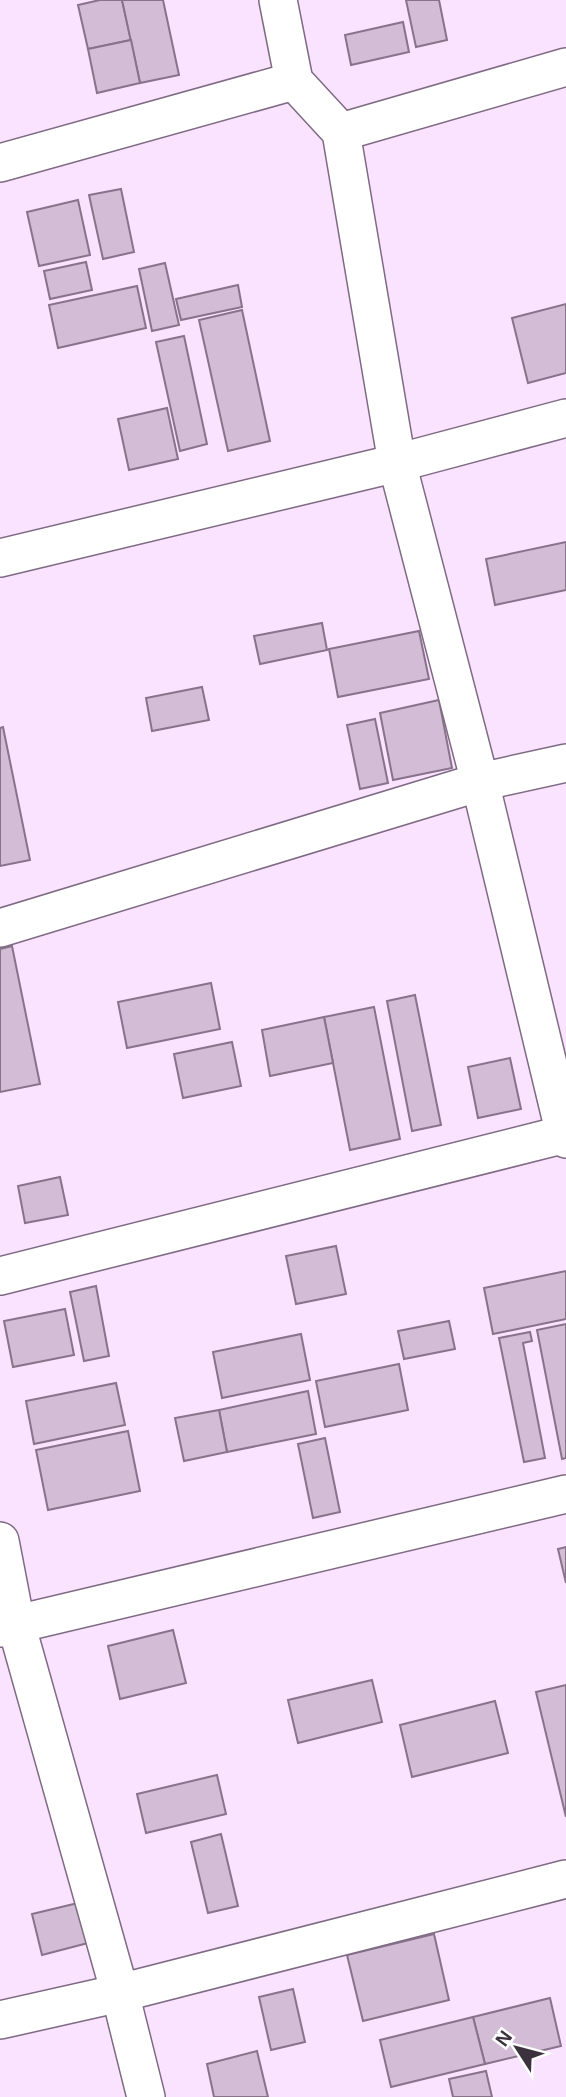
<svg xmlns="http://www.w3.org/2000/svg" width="566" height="2097" font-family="Arial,sans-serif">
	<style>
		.building { fill: #d2bcd6; stroke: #88738b; stroke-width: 2 }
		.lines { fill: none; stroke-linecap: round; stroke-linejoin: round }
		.street-casing { stroke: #7f6a83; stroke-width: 40 }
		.street { stroke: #fff; stroke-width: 37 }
	</style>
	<rect width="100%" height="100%" fill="#fae3fe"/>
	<!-- building -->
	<g class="building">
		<polygon points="100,0 122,0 131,40 88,49 78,5"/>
		<polygon points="122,0 163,0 179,75 140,83"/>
		<polygon points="406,0 439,0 447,40 416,47"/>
		<polygon points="403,22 409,52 351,65 345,35"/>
		<polygon points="131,40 140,83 97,93 88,49"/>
		<polygon points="121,189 134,252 103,259 89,195"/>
		<polygon points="78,200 90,255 39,266 27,212"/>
		<polygon points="86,262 92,290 50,299 44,271"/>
		<polygon points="165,263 179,325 152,331 139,269"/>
		<polygon points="238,285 242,307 181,320 176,299"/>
		<polygon points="137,286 146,328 58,348 49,305"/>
		<polygon points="566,304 566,373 528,383 512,318"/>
		<polygon points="242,310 270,441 228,451 199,320"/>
		<polygon points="184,336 207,444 180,451 156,342"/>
		<polygon points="167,408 178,459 129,470 118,419"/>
		<polygon points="566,542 566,590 495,605 486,559"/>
		<polygon points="322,623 327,650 260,664 254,636"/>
		<polygon points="419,631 429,679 338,697 329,649"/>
		<polygon points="202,687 209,720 152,731 146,698"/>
		<polygon points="439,700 452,768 393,780 380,713"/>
		<polygon points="375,719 388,783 360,789 347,725"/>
		<polygon points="3,727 30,860 0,866 0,728"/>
		<polygon points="12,946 40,1084 0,1092 0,949"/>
		<polygon points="211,983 220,1029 127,1048 118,1002"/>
		<polygon points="415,995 441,1125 412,1131 387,1001"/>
		<polygon points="374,1007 400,1139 350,1150 324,1017"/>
		<polygon points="324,1017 333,1063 270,1076 262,1030"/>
		<polygon points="232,1042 241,1086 183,1098 174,1054"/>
		<polygon points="510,1058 521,1109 478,1118 468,1067"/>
		<polygon points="60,1177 68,1215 25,1223 18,1186"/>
		<polygon points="336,1246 346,1294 296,1304 286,1256"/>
		<polygon points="566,1271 566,1319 493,1334 484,1288"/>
		<polygon points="96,1286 109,1356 84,1361 70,1292"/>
		<polygon points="65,1309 74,1355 13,1367 4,1321"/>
		<polygon points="449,1321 455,1349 404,1359 398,1331"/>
		<polygon points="566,1324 566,1458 562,1459 537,1330"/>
		<polygon points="530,1332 532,1341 523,1343 545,1458 524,1462 499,1338"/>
		<polygon points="301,1334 310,1380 222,1398 213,1352"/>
		<polygon points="399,1364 408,1410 325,1427 316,1381"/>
		<polygon points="116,1383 125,1425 34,1444 26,1401"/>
		<polygon points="308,1391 316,1434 227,1452 219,1410"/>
		<polygon points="219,1410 227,1452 184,1461 175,1418"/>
		<polygon points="128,1431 140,1491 48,1510 36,1450"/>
		<polygon points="325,1438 340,1512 313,1518 298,1444"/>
		<polygon points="566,1547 566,1583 558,1549"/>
		<polygon points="173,1630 186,1683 120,1699 108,1646"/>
		<polygon points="372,1680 382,1722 298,1743 288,1700"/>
		<polygon points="566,1685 566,1817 536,1692"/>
		<polygon points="495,1701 508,1753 412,1777 400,1725"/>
		<polygon points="217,1775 226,1814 146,1833 137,1794"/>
		<polygon points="221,1834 238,1906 208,1913 191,1842"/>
		<polygon points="78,1903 88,1943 42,1955 32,1914"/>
		<polygon points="434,1934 449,2000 363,2021 347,1955"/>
		<polygon points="293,1989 305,2042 271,2050 259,1997"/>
		<polygon points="550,1998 561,2046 485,2064 473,2017"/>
		<polygon points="473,2017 485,2064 391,2087 380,2040"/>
		<polygon points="257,2051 268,2097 214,2097 207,2064"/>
		<polygon points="486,2071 492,2097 453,2097 449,2079"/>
	</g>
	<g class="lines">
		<defs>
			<g id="street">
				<polyline points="278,0 294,81 341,132 397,463 480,782 566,1139"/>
				<polyline points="341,132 566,67"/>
				<polyline points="0,163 294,81"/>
				<polyline points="0,558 397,463 566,418"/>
				<polyline points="0,928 480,782 566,763"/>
				<polyline points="0,1276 566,1134"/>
				<polyline points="0,1541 16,1624 120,1993 146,2097"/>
				<polyline points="0,1628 566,1494"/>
				<polyline points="0,2020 120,1993 566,1879"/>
			</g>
		</defs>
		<!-- street casing -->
		<use href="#street" class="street-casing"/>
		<!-- street -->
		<use href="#street" class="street"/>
	</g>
	<!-- north arrow -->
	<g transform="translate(517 2048) rotate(306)" stroke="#ffffff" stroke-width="5" paint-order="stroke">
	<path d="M0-5L12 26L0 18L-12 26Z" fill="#3b323d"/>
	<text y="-10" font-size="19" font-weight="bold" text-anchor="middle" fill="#3b323d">N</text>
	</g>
</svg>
